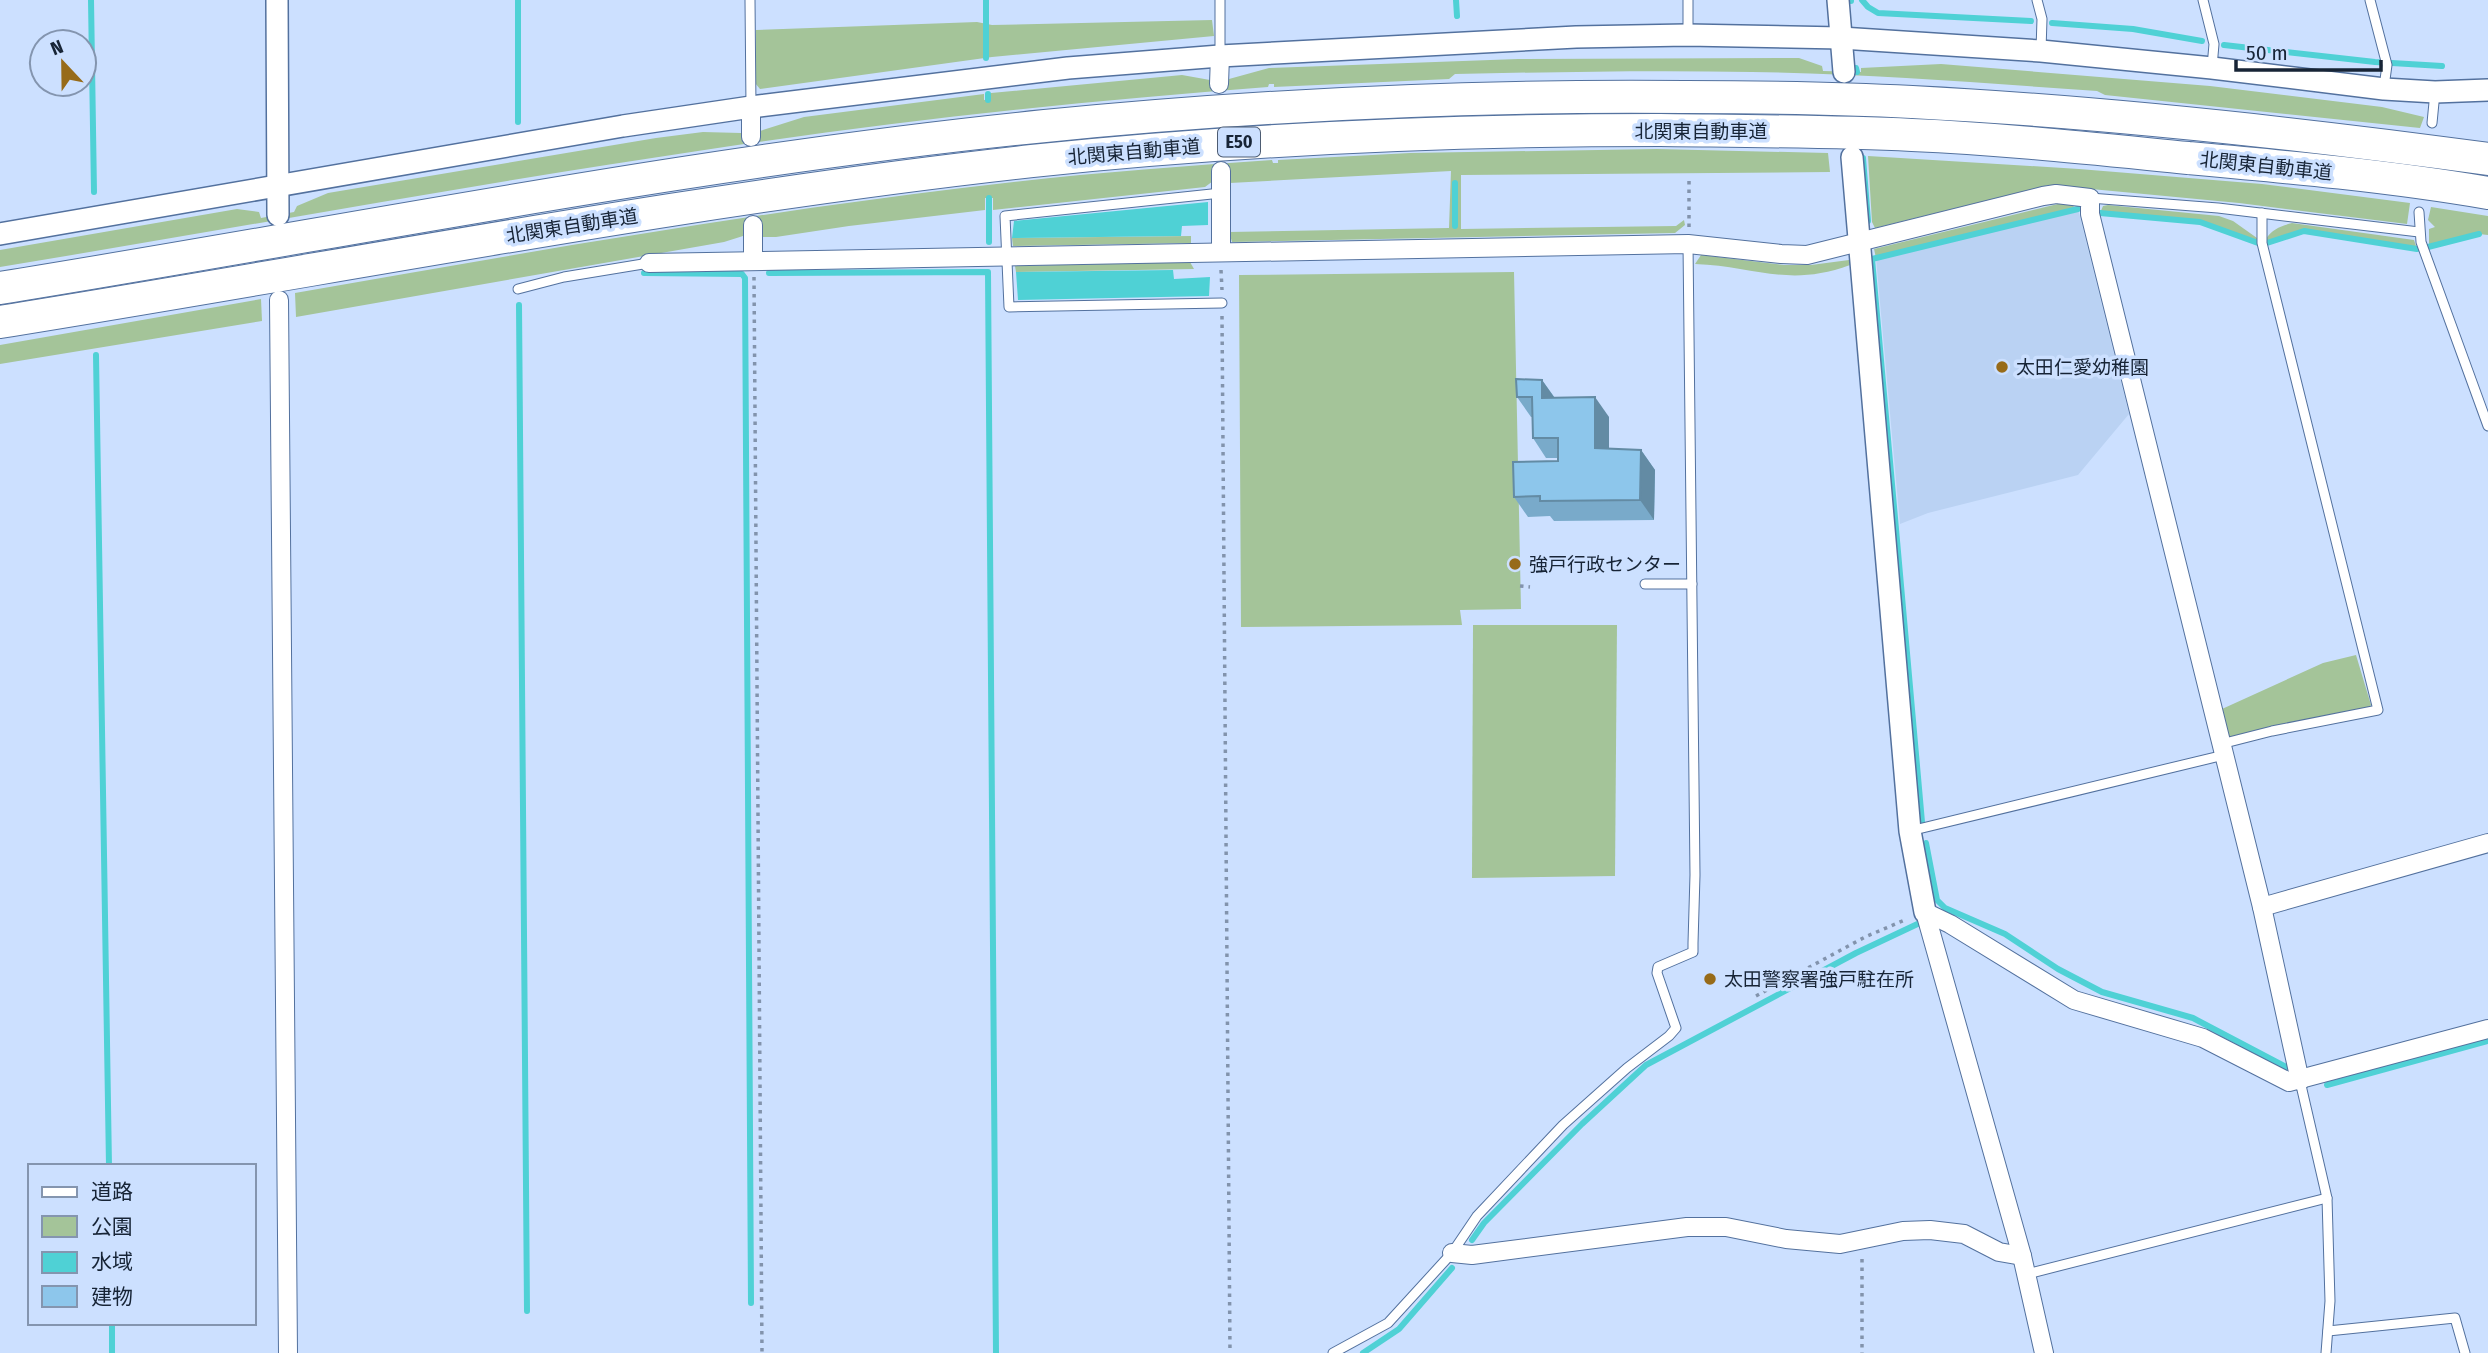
<svg xmlns="http://www.w3.org/2000/svg" width="2488" height="1353" font-family="'Fira Sans Condensed','Noto Sans JP',sans-serif">
	<style>
		.built { fill: #bad2f3 }
		.green { fill: #a4c499 }
		.water { fill: #4fd1d5 }
		.lines { fill: none; stroke-linecap: round; stroke-linejoin: round }
		.stream { stroke: #4fd1d5; stroke-width: 6 }
		.service-casing { stroke: #53719e; stroke-width: 11 }
		.minor-casing { stroke: #53719e; stroke-width: 20 }
		.tertiary-casing { stroke: #53719e; stroke-width: 24 }
		.motorway-casing { stroke: #53719e; stroke-width: 34 }
		.path { stroke: #8293ac; stroke-width: 3.5; stroke-dasharray: 3.5 5; stroke-linecap: butt }
		.service { stroke: #fff; stroke-width: 9 }
		.minor { stroke: #fff; stroke-width: 18 }
		.tertiary { stroke: #fff; stroke-width: 21 }
		.motorway { stroke: #fff; stroke-width: 32 }
		.wall { fill: #79aaca }
		.shaded-wall { fill: #638ba4 }
		.building { fill: #8dc6eb; stroke: #638ba4; stroke-width: 2 }
		.poi-dot { fill: #976b19; stroke: #cce0ff; stroke-width: 2.5 }
		.labels { text-anchor: middle; dominant-baseline: central; stroke-width: 7; stroke-linejoin: round; paint-order: stroke }
		.shield { fill: #cce0ff; stroke: #4d5c72; stroke-width: 2 }
		.shield-label { font-size: 18px; font-weight: bold; fill: #172436 }
		.street-label { font-size: 19px; fill: #172436; stroke: #cce0ff }
		.poi-label { font-size: 19px; fill: #172436; stroke: #cce0ff; text-anchor: start }
	</style>
	<rect width="100%" height="100%" fill="#cce0ff"/>
	<!-- built -->
	<polygon class="built" points="2078,209 2129,414 2078,475 1928,513 1900,524 1876,258"/>
	<!-- green -->
	<g class="green">
		<polygon points="1212,20 1214,36 992,57 760,89 755,83 756,30 977,22 992,25"/>
		<path d="M1799 58 1822 66 1823 71 1861 72V68L1941 64 2210 86 2382 107 2424 117 2420 128 2105 95 2097 91C1982 83 1868 74 1752 72 1653 70 1554 72 1455 74L1449 79 1274 87V84H1269L1268 87C1082 101 896 121 711 149 474 184 237 228 0 267V250L237 209 259 212 261 218 294 212 297 206 328 193 656 138 703 132 741 133V137H758L760 131 804 117 984 94V100L991 99V93L1182 75 1210 80V85L1227 84 1229 79 1269 68 1518 59Z"/>
		<path d="M1657 149 1828 153 1830 172 1461 175V229L1676 226 1684 220 1685 225 1675 233 1232 242 1229 232 1449 228 1451 171 1230 183V171L1213 172V181L1205 187 993 210V198H985V210L849 226 776 237H761V225L744 226 743 236 724 242 296 317 295 293C517 254 739 215 962 188 1065 175 1169 167 1272 160L1273 163H1278V160L1410 153Z"/>
		<polygon points="1868,156 2079,169 2262,184 2410,203 2407,224 2239,203 2049,185 1875,228 1872,222"/>
		<polygon points="2066,202 2078,209 1876,258 1874,249 1878,248"/>
		<polygon points="2108,205 2219,216 2233,221 2257,238 2258,243 2200,222 2100,213 2103,206"/>
		<polygon points="2431,207 2488,216 2488,235 2479,234 2429,247 2429,229 2435,227 2428,220"/>
		<path d="M2292 223 2414 240 2417 249 2304 231 2267 243 2266 239C2272 229 2281 226 2292 223Z"/>
		<polygon points="1191,236 1191,243 1013,246 1012,238"/>
		<path d="M1701 255 1784 265H1811L1849 260 1850 265C1788 288 1755 266 1695 264Z"/>
		<polygon points="1190,262 1194,269 1016,272 1015,266"/>
		<polygon points="1514,272 1521,609 1460,610 1462,625 1241,627 1239,275"/>
		<polygon points="261,299 262,321 0,364 0,345"/>
		<polygon points="1473,625 1617,625 1615,876 1472,878"/>
		<polygon points="2356,655 2371,705 2368,709 2271,726 2227,739 2222,709 2323,663"/>
	</g>
	<!-- water -->
	<g class="water">
		<polygon points="1208,202 1208,225 1182,226 1181,236 1012,238 1014,221"/>
		<polygon points="1173,270 1174,279 1210,277 1209,296 1018,300 1016,272"/>
	</g>
	<g class="lines">
		<!-- stream -->
		<g class="stream">
			<polyline points="91,0 94,192"/>
			<polyline points="518,0 518,122"/>
			<polyline points="986,0 986,58"/>
			<polyline points="1456,0 1457,16"/>
			<polyline points="1851,0 1851,1"/>
			<polyline points="1862,0 1868,7 1878,13 2031,21"/>
			<polyline points="2052,23 2133,29 2202,41"/>
			<polyline points="2224,45 2375,62 2442,66"/>
			<polyline points="1856,68 1857,72"/>
			<polyline points="988,94 988,100"/>
			<polyline points="1863,158 1868,221"/>
			<polyline points="2100,213 2200,222 2258,243"/>
			<polyline points="1455,226 1455,183"/>
			<polyline points="989,242 989,198"/>
			<polyline points="2267,243 2304,231 2417,249"/>
			<polyline points="2428,247 2479,234"/>
			<polyline points="644,273 742,274 745,278 751,1303"/>
			<polyline points="769,273 988,272 996,1353"/>
			<polyline points="519,305 527,1311"/>
			<polyline points="96,355 109,1166"/>
			<polyline points="1922,822 1872,259 2078,209"/>
			<polyline points="1926,843 1937,900 1945,908 2005,934 2058,969 2102,992 2193,1018 2286,1067"/>
			<polyline points="2327,1085 2488,1041"/>
			<polyline points="1472,1240 1484,1223 1582,1124 1646,1065 1856,953 1926,920"/>
			<polyline points="112,1323 112,1353"/>
			<polyline points="1363,1353 1399,1329 1452,1268"/>
		</g>
		<defs>
			<g id="service">
				<polyline points="750,0 751,107"/>
				<polyline points="1220,0 1220,56"/>
				<polyline points="2037,0 2042,19 2041,50"/>
				<polyline points="2203,0 2214,44 2212,67"/>
				<polyline points="2370,0 2387,65 2384,87"/>
				<polyline points="1688,33 1688,0"/>
				<polyline points="2432,123 2435,92"/>
				<polyline points="1221,193 1005,216 1009,307 1222,303"/>
				<polyline points="2090,198 2218,208 2419,232"/>
				<polyline points="2419,212 2421,242 2488,426"/>
				<polyline points="518,289 564,277 649,263"/>
				<polyline points="1645,584 1692,584"/>
				<polyline points="2221,744 2272,731 2378,710 2262,243 2262,213"/>
				<polyline points="1910,831 2224,755"/>
				<polyline points="2300,1081 2327,1198 2330,1301 2326,1353"/>
				<polyline points="2027,1274 2327,1198"/>
				<polyline points="2328,1331 2455,1318 2465,1353"/>
				<polyline points="1333,1353 1388,1323 1452,1253 1477,1216 1563,1125 1627,1068 1669,1036 1676,1028 1657,973 1658,967 1693,952 1693,943 1695,875 1688,244"/>
			</g>
			<g id="minor">
				<polyline points="1219,84 1220,56"/>
				<polyline points="751,137 751,107"/>
				<polyline points="1221,171 1221,252"/>
				<polyline points="753,225 753,260"/>
				<polyline points="649,263 1688,244 1781,254 1807,255 2043,196 2056,194 2090,198 2090,214 2262,907 2300,1081"/>
				<polyline points="279,300 288,1353"/>
				<polyline points="2262,907 2488,843"/>
				<polyline points="1925,912 1950,924 2074,1000 2203,1038 2289,1082 2488,1029"/>
				<polyline points="1925,912 2022,1256 2044,1353"/>
				<polyline points="1452,1253 1472,1255 1687,1227 1726,1227 1786,1239 1840,1244 1903,1231 1930,1230 1964,1234 1999,1252 2022,1256"/>
			</g>
			<g id="tertiary">
				<polyline points="277,0 278,215"/>
				<polyline points="1838,0 1844,72"/>
				<polyline points="1852,157 1910,831 1925,912"/>
				<polyline points="0,234 623,126 751,107 1068,68 1220,56 1576,37 1687,35 1841,38 2041,51 2212,68 2384,89 2435,92 2488,90"/>
			</g>
			<g id="motorway">
				<path d="M0 288C348 232 694 161 1045 126 1257 105 1471 95 1685 97 1761 97 1837 98 1912 102 2105 112 2297 133 2488 159"/>
				<path d="M0 322C344 267 686 199 1032 161 1241 139 1450 130 1660 130 1744 131 1828 131 1912 135 2004 139 2096 149 2188 158 2288 167 2389 176 2488 193"/>
			</g>
		</defs>
		<!-- service casing -->
		<use href="#service" class="service-casing"/>
		<!-- minor casing -->
		<use href="#minor" class="minor-casing"/>
		<!-- tertiary casing -->
		<use href="#tertiary" class="tertiary-casing"/>
		<!-- motorway casing -->
		<use href="#motorway" class="motorway-casing"/>
		<!-- path -->
		<g class="path">
			<polyline points="1689,227 1689,180"/>
			<polyline points="1221,270 1222,290"/>
			<polyline points="754,277 762,1353"/>
			<polyline points="1222,316 1230,1353"/>
			<polyline points="1520,586 1530,587"/>
			<polyline points="1756,996 1865,937 1907,919"/>
			<polyline points="1862,1259 1862,1353"/>
		</g>
		<!-- service -->
		<use href="#service" class="service"/>
		<!-- minor -->
		<use href="#minor" class="minor"/>
		<!-- tertiary -->
		<use href="#tertiary" class="tertiary"/>
		<!-- motorway -->
		<use href="#motorway" class="motorway"/>
	</g>
	<!-- wall -->
	<polygon class="wall" points="1542,380 1555,398 1609,417 1609,449 1641,450 1655,470 1654,520 1554,521 1550,516 1528,517 1514,497 1558,461 1558,458 1546,458 1533,438 1532,417 1531,417 1517,397"/>
	<!-- shaded-wall -->
	<g class="shaded-wall">
		<polygon points="1542,380 1556,400 1542,398"/>
		<polygon points="1595,397 1609,417 1609,468 1595,448"/>
		<polygon points="1641,450 1655,470 1654,520 1640,500"/>
	</g>
	<!-- building -->
	<polygon class="building" points="1516,379 1542,380 1542,398 1595,397 1595,448 1641,450 1640,500 1540,501 1540,496 1514,497 1513,462 1558,461 1558,438 1533,438 1532,397 1517,397"/>
	<!-- markers -->
	<g class="poi-dot">
		<circle cx="2002" cy="367" r="7"/>
		<circle cx="1515" cy="564" r="7"/>
		<circle cx="1710" cy="979" r="7"/>
	</g>
	<g class="labels">
		<!-- shield labels -->
		<rect class="shield" x="1218" y="127.5" width="42" height="29" rx="5"/>
		<g class="shield-label">
			<text x="1239" y="142">E50</text>
		</g>
		<!-- street labels -->
		<g class="street-label">
			<text x="1701" y="131">北関東自動車道</text>
			<text transform="translate(1134 152) rotate(-5)">北関東自動車道</text>
			<text transform="translate(2266 166) rotate(6)">北関東自動車道</text>
			<text transform="translate(572 226) rotate(-9)">北関東自動車道</text>
		</g>
		<!-- poi labels -->
		<g class="poi-label">
			<text x="2016" y="367">太田仁愛幼稚園</text>
			<text x="1529" y="564">強戸行政センター</text>
			<text x="1724" y="979">太田警察署強戸駐在所</text>
		</g>
	</g>
	<!-- legend -->
	<rect x="28" y="1164" width="228" height="161" fill="#cce0ff" stroke="#8495af" stroke-width="2"/>
	<rect x="42" y="1187" width="35" height="10" fill="#ffffff" stroke="#8495af" stroke-width="2"/>
	<text x="91" y="1199" font-size="21" fill="#172436">道路</text>
	<rect x="42" y="1216" width="35" height="21" fill="#a4c499" stroke="#8495af" stroke-width="2"/>
	<text x="91" y="1234" font-size="21" fill="#172436">公園</text>
	<rect x="42" y="1252" width="35" height="21" fill="#4fd1d5" stroke="#8495af" stroke-width="2"/>
	<text x="91" y="1269" font-size="21" fill="#172436">水域</text>
	<rect x="42" y="1286" width="35" height="21" fill="#8dc6eb" stroke="#8495af" stroke-width="2"/>
	<text x="91" y="1304" font-size="21" fill="#172436">建物</text>
	<!-- north arrow -->
	<g transform="translate(63 63) rotate(338)"><circle r="33" fill="#cce0ff" stroke="#8495af" stroke-width="2"/>
	<path d="M0-5L12 26L0 18L-12 26Z" fill="#976b19"/>
	<text y="-10" font-size="19" font-weight="bold" text-anchor="middle" fill="#172436">N</text>
	</g>
	<!-- scale -->
	<path d="M2236 60v10h145v-10" fill="none" stroke="#172436" stroke-width="3.5"/>
	<text x="2246" y="60" font-size="21" fill="#172436" stroke="#cce0ff" stroke-width="5" paint-order="stroke">50 m</text>
</svg>
